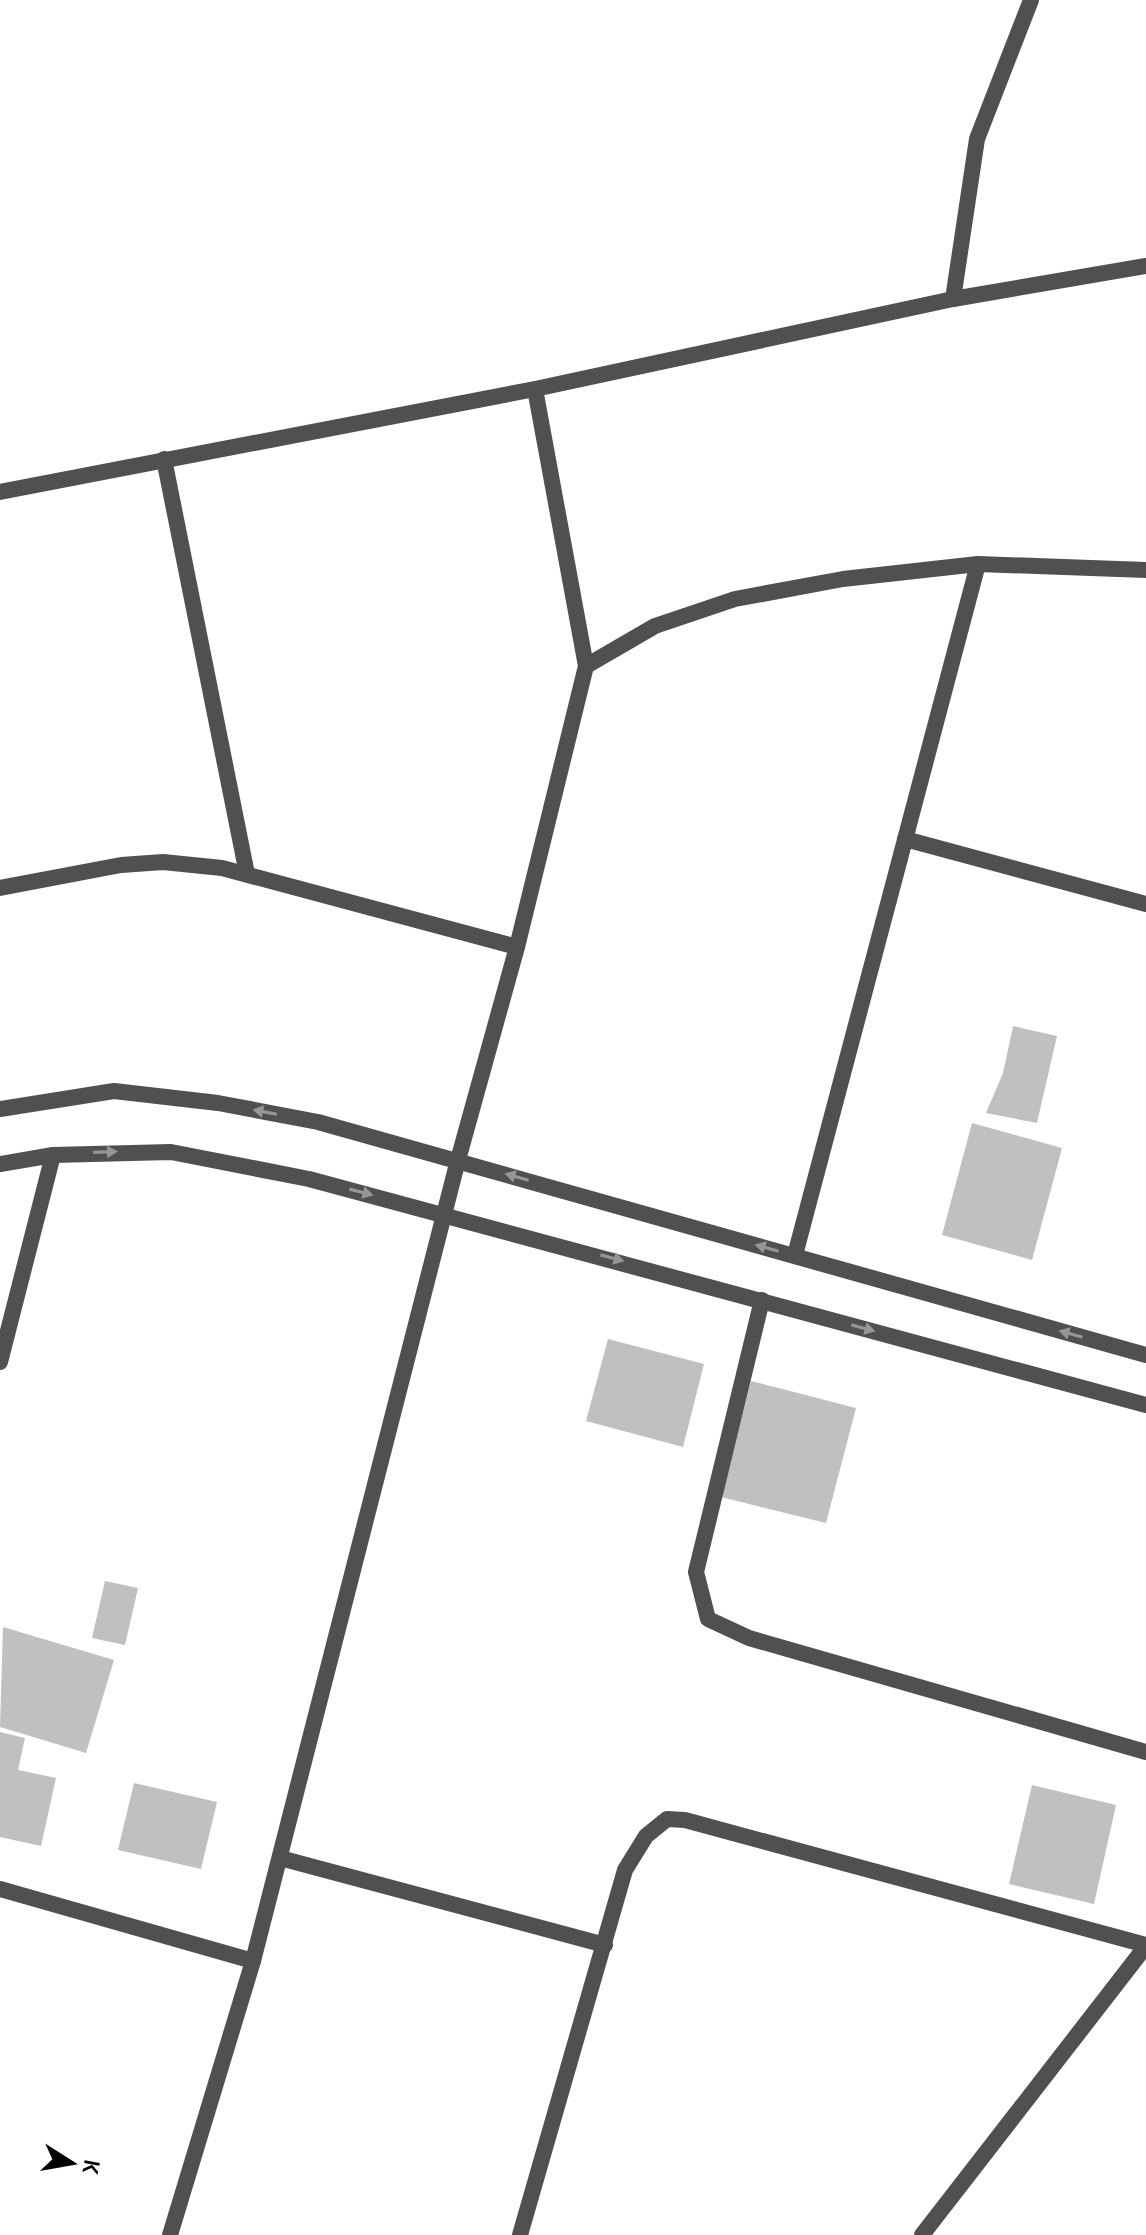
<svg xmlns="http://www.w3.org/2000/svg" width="1146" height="2235" font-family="Cabin,sans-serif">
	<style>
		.building { fill: #c0c0c0 }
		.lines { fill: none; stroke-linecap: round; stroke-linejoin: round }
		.minor { stroke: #505050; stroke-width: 16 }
		.tertiary { stroke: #505050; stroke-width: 16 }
		.oneway { fill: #969696 }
	</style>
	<rect width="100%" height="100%" fill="#fff"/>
	<!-- building -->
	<g class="building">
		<polygon points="1013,1026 1057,1036 1037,1123 986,1113 1003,1073"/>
		<polygon points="972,1123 1062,1148 1032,1260 942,1235"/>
		<polygon points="608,1339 704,1364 683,1447 586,1421"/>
		<polygon points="751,1381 856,1408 826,1523 721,1497"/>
		<polygon points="105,1581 138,1588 125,1645 92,1638"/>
		<polygon points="3,1627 114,1660 86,1753 0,1727"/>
		<polygon points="0,1732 25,1738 18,1770 56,1778 41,1846 0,1837"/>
		<polygon points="134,1783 217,1802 201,1869 118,1850"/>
		<polygon points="1032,1785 1116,1805 1094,1904 1009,1884"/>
	</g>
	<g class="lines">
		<!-- minor -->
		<g class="minor">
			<polyline points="953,299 977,139 1031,0"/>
			<polyline points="164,459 247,874"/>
			<polyline points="586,666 655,626 735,599 843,579 978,564 1146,570"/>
			<polyline points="905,839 1146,904"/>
			<polyline points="0,888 121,865 163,862 222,868 517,947"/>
			<polyline points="795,1255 978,564"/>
			<polyline points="762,1300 696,1572 708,1619 749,1638 1146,1752"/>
			<polyline points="0,1362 53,1155"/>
			<polyline points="280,1858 605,1945"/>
			<polyline points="0,1889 253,1961"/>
			<polyline points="170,2235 253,1961 458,1160 517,947 586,666 535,389"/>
			<polyline points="520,2235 625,1870 646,1836 667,1819 685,1820 1146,1945"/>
			<polyline points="922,2235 1146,1946"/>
		</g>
		<!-- tertiary -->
		<g class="tertiary">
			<polyline points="0,492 535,389 953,299 1146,266"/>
			<polyline points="0,1109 114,1091 218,1103 318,1122 1146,1355"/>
			<polyline points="0,1164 53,1155 171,1152 309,1179 1146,1405"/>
		</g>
	</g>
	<!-- one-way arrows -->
	<defs><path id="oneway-solid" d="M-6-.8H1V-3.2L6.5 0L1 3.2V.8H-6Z" transform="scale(2)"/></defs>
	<g class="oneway">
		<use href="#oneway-solid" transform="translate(265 1112) rotate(-169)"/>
		<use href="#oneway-solid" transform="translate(105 1152) rotate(-2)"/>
		<use href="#oneway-solid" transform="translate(517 1177) rotate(-164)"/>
		<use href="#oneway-solid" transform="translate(361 1192) rotate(14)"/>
		<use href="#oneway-solid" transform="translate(767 1248) rotate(-164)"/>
		<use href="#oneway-solid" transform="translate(612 1258) rotate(15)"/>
		<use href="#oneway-solid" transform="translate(863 1328) rotate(15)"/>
		<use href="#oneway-solid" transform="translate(1071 1334) rotate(-164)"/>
	</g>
	<!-- north arrow -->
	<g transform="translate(72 2163) rotate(101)" stroke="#ffffff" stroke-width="6" paint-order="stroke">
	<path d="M0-6L14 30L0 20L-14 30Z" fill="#000000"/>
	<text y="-12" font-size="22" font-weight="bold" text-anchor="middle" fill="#000000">K</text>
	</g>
</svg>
